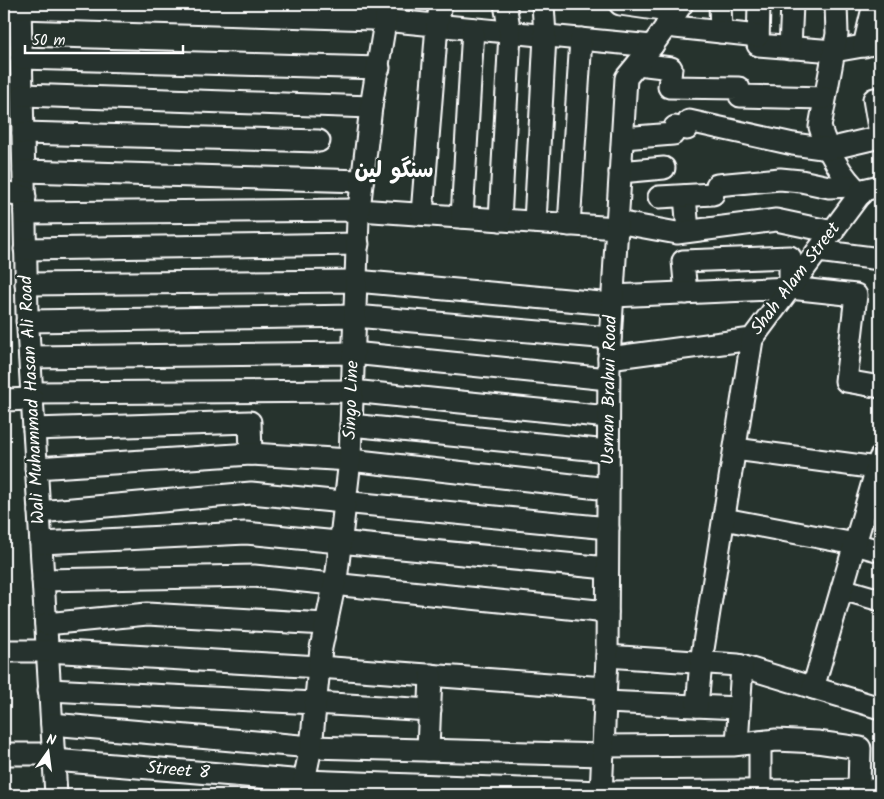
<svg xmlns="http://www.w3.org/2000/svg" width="884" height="799" font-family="Kalam,'Playpen Sans Arabic',sans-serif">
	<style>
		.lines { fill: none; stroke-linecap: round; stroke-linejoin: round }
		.minor-casing { stroke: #fff; stroke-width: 25 }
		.minor { stroke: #26332d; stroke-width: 21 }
		.labels { text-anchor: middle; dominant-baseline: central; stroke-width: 4.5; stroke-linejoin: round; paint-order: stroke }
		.street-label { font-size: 18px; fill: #fff; stroke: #26332d }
		.district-label { font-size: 22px; font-weight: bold; fill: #fff; stroke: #26332d }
	</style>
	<rect width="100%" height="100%" fill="#26332d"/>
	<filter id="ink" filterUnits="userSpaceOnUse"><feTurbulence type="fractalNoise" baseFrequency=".02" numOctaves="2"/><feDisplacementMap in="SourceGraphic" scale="10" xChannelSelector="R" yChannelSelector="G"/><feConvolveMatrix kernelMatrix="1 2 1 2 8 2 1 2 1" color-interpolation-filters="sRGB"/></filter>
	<g filter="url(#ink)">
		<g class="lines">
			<defs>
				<g id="minor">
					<polyline points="20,4 27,313 56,795"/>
					<polyline points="620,4 676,12"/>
					<polyline points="720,4 721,32"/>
					<polyline points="759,4 758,45 834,51 880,43"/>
					<path d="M836 4 837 34 820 127C827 151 842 177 861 194"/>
					<polyline points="20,8 373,19 652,46"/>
					<polyline points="666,26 758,36"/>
					<polyline points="864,46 874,4"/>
					<polyline points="790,48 792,4"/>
					<polyline points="21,58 379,68"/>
					<polyline points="638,64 671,68 669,87 739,88 740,96 825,98"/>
					<polyline points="23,95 371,107"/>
					<polyline points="874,99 880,134"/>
					<polyline points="23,133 319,141"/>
					<polyline points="623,138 673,134 675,127 687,129 689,121 793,144 829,149 880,137"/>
					<polyline points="24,171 362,181"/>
					<polyline points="620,172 664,168"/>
					<polyline points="717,185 780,179 801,181 829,187 852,186"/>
					<polyline points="4,192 25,197"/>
					<polyline points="685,196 688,231"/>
					<polyline points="659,197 713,194"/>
					<polyline points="25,213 359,210 617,228"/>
					<polyline points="422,214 437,25 441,4"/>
					<polyline points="462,217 473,29"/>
					<polyline points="500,220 510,33 505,4"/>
					<polyline points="535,222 545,36 543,4"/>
					<polyline points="617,222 677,233 776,220 833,232"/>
					<polyline points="569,225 581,39"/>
					<polyline points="25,249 358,244"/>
					<polyline points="818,251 880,259"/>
					<polyline points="26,284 356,281 612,304"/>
					<polyline points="686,293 683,261 790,257 790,288"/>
					<polyline points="613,296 790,288 856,295 846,381 880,387"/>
					<polyline points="27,321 355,316 610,338"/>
					<polyline points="30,357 353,353 608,379"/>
					<polyline points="609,358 752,339 863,190 880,186"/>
					<polyline points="32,393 352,391 608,417"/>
					<polyline points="4,400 32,399"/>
					<polyline points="351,425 608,451"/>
					<polyline points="34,429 250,422 251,454"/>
					<polyline points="735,449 877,468"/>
					<polyline points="36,468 251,454 350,460 608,489"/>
					<polyline points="39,512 251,493 608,528"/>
					<polyline points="724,519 855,544 880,551"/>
					<polyline points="41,543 246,533 607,568"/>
					<polyline points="43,580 254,576 607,612"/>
					<polyline points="842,589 880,600"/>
					<polyline points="46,624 147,614 326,624"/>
					<polyline points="4,651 47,651 319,667 605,688"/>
					<polyline points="607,656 738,665 880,708"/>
					<polyline points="813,688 880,458"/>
					<polyline points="49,690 315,703 430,710"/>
					<polyline points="605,702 739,708"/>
					<polyline points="697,706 701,662 752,339"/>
					<polyline points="52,724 311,747 603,755"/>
					<polyline points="760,742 760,795"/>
					<polyline points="737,744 742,666"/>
					<polyline points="603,746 733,745 776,740 817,742 860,748 859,790"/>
					<polyline points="428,750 431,675"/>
					<polyline points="4,754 54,754"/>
					<polyline points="54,760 304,781 601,792 880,790"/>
					<polyline points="301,795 311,747 321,648 337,572 350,460 358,218 371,107 388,4"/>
					<polyline points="601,795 607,656 609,358 626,78 652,46 682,4"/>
				</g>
			</defs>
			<!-- minor casing -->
			<use href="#minor" class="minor-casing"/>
			<!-- minor -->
			<use href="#minor" class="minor"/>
		</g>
	</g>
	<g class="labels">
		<!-- street labels -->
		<g class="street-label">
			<text transform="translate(796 279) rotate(-53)">Shah Alam Street</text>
			<text transform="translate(610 390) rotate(-89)">Usman Brahui Road</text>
			<text transform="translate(33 400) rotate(-93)">Wali Muhammad Hasan Ali Road</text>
			<text transform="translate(352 400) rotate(-88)">Singo Line</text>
			<text transform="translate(178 771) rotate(5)">Street 8</text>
		</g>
		<!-- district labels -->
		<g class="district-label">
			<text x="394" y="171">سنگو لین</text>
		</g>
	</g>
	<!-- margin -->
	<rect width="884" height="799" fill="none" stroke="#26332d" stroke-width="20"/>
	<rect x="10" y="10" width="864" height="779" fill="none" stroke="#fff" stroke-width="2" filter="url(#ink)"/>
	<!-- north arrow -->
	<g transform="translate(48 752) rotate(14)" stroke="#26332d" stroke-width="4" paint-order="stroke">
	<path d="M0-4L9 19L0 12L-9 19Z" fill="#ffffff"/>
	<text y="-8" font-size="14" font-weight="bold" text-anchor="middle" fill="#ffffff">N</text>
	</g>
	<!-- scale -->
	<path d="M25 45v8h158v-8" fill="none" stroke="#ffffff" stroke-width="2.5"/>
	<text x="32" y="45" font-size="15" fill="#ffffff" stroke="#26332d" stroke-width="4" paint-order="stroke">50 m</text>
</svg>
